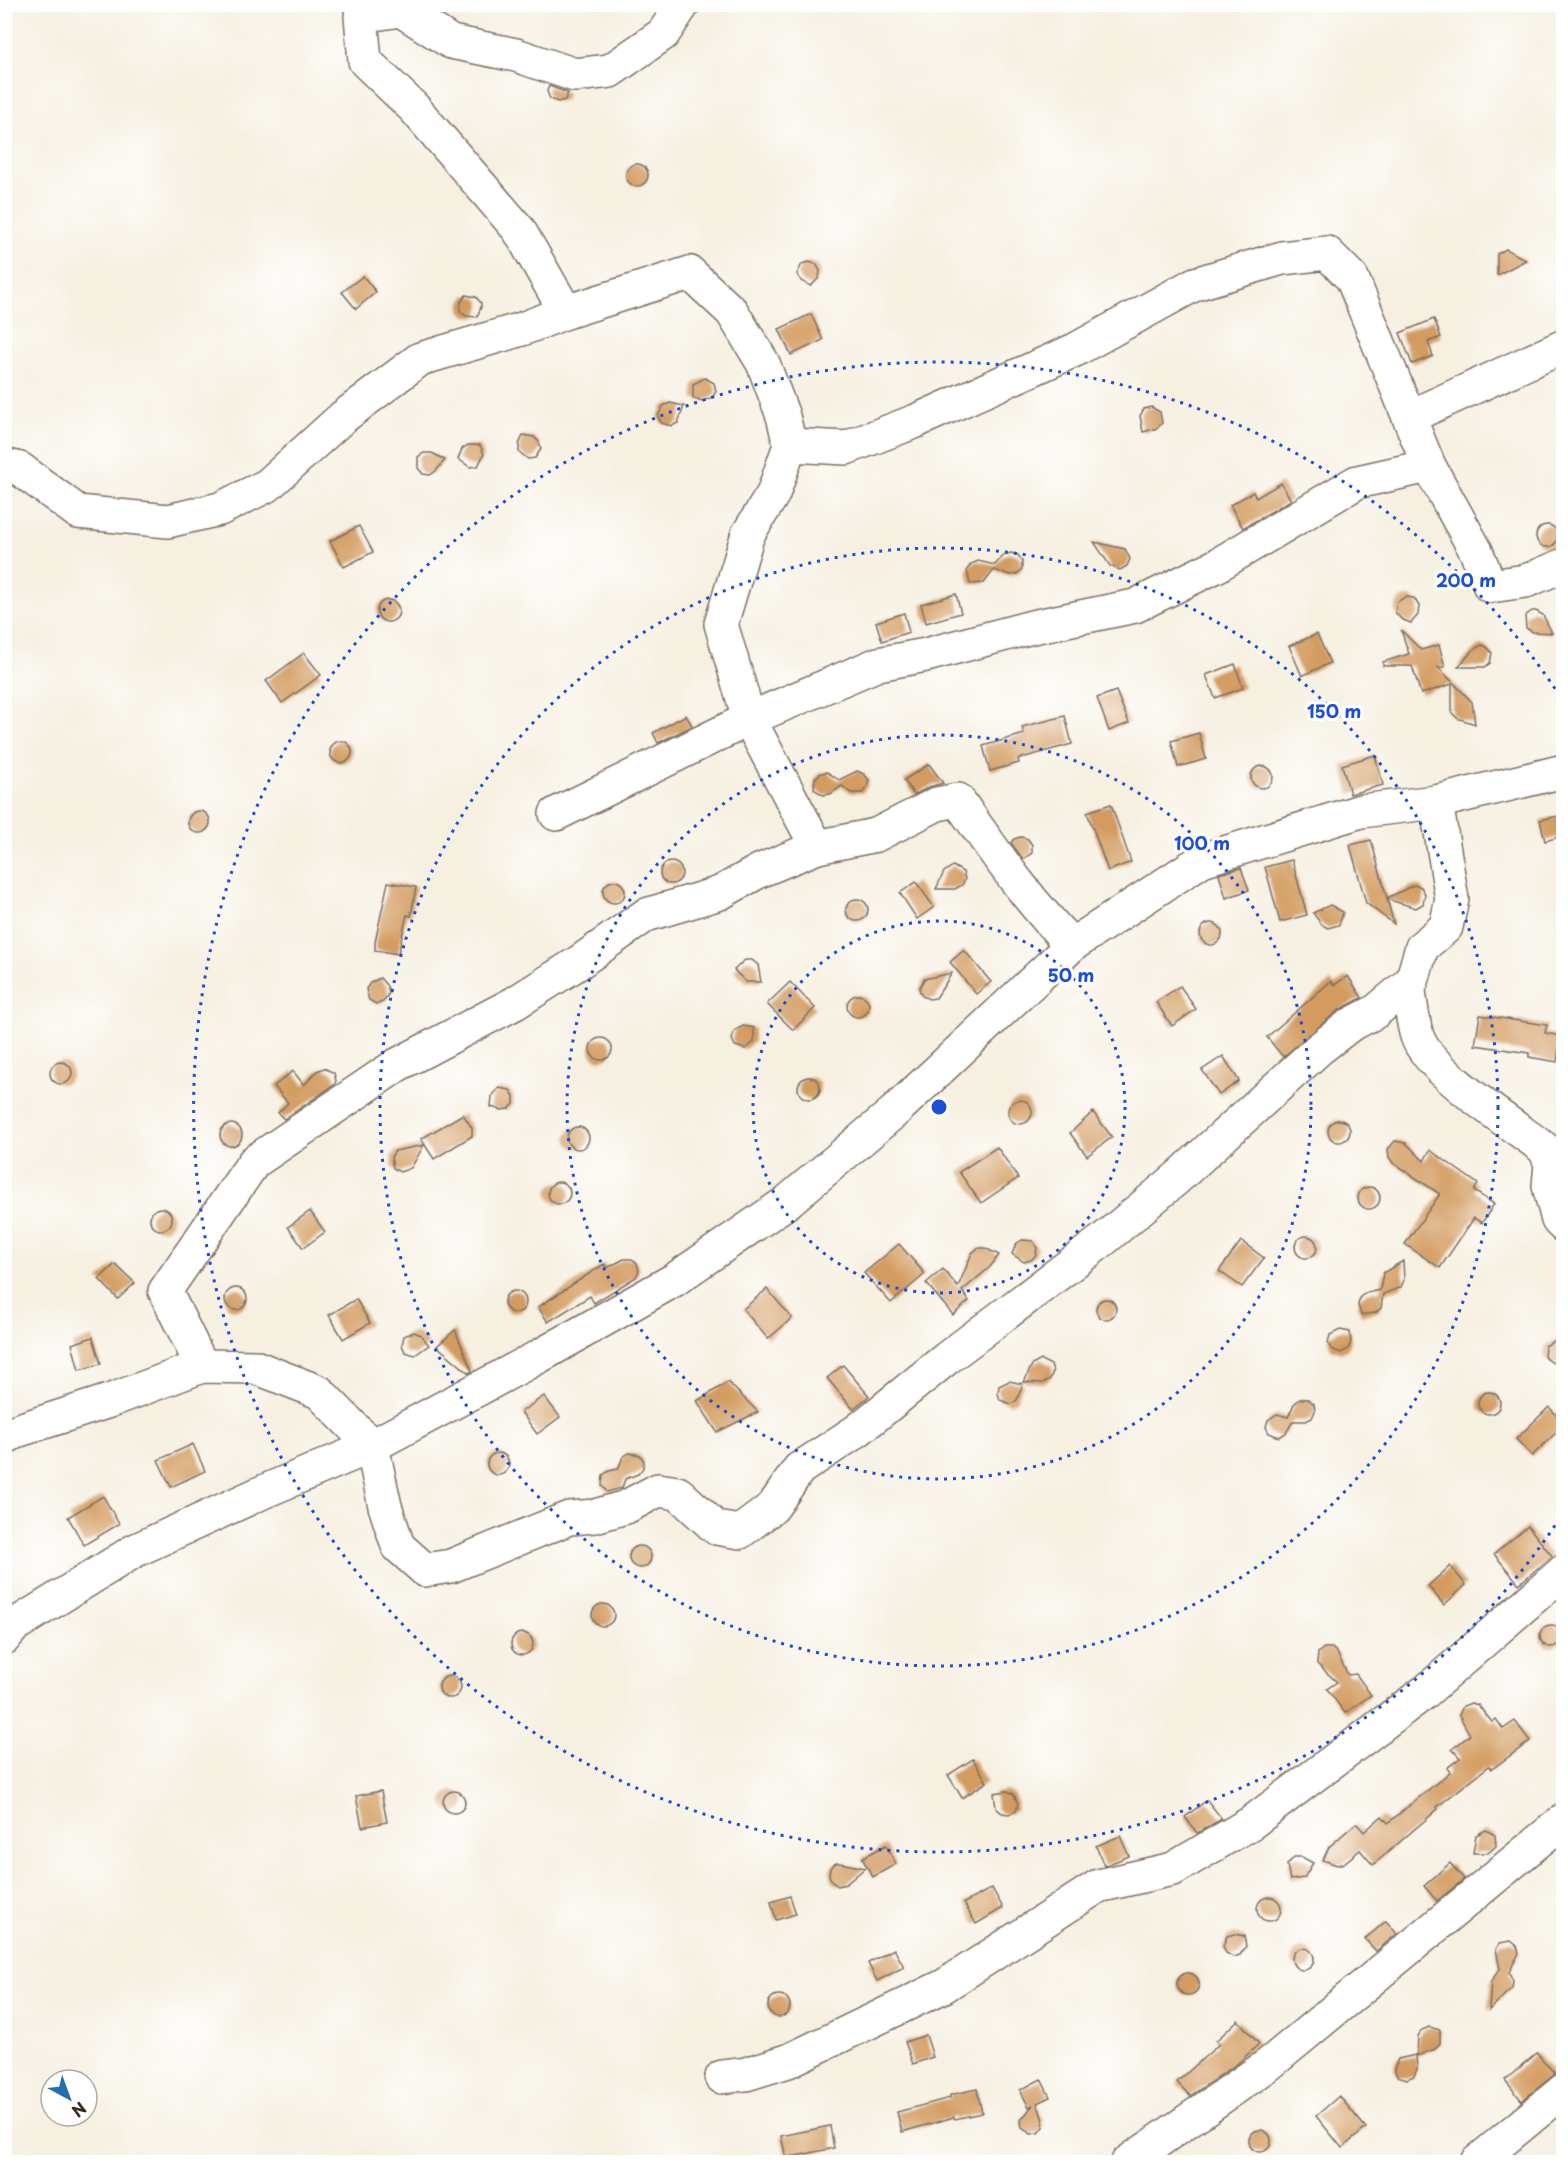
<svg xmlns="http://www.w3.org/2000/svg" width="1568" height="2167" font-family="'Playpen Sans',sans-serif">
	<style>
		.building { fill: #d39b5e }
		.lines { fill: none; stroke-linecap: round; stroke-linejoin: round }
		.minor-casing { stroke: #7c6f62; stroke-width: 36 }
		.minor { stroke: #fff; stroke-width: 33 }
		.ring { fill: none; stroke: #1d4ed8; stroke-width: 3; stroke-dasharray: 3 6 }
		.centre { fill: #1d4ed8; stroke: #fff; stroke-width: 3 }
		.ring-label { font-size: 18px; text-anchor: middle; font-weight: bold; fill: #1d4ed8; stroke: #fff; stroke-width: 6; stroke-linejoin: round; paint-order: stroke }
	</style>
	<rect width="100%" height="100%" fill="#fff"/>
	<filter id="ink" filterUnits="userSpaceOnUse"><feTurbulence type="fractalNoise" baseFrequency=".0167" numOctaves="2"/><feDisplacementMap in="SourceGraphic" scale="12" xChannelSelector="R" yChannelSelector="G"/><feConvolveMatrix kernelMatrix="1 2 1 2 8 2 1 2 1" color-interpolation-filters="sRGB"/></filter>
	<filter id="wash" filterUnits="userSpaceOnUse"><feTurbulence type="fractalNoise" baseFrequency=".008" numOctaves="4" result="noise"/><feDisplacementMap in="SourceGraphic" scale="24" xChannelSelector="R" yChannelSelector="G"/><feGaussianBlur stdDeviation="1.35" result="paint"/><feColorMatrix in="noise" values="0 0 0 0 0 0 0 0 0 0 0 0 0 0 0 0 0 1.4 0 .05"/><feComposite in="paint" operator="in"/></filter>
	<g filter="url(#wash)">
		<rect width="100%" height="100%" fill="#f6f0e1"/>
		<g id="blocks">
			<!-- building -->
			<g class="building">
				<polygon points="549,86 568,93 565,100 558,102 550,99 547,91"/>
				<circle cx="637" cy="175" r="11"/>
				<polygon points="1506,249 1526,260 1497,275 1497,254"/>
				<polygon points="809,262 816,264 820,271 819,278 811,286 801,281 797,274 802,264"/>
				<polygon points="363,276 376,292 356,309 342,292"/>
				<polygon points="466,295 476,297 481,303 481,307 477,317 466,316 460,311 461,302"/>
				<polygon points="811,314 823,340 791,355 779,329"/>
				<polygon points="1434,319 1441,337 1428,342 1433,356 1412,364 1400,333"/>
				<polygon points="705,378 714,383 716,391 713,397 703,401 693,398 693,384"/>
				<polygon points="670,403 684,406 678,423 672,426 661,423 658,416 663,406"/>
				<polygon points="1151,407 1160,412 1162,423 1157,428 1143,432 1140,416 1144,409"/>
				<polygon points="523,435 534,437 539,442 541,449 535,458 528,459 519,452 519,445"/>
				<polygon points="468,445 480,445 484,454 478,466 470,467 458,459 462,449"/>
				<polygon points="424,453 432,453 445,460 436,471 430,475 423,474 418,468 418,457"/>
				<polygon points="1281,483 1291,500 1243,528 1230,505 1253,492 1256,498"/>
				<circle cx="1547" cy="536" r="11"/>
				<polygon points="359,526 373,552 344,567 330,541"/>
				<polygon points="1094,542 1125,549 1130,559 1127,566 1120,570 1110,566"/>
				<polygon points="1011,553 1018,555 1022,561 1022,569 1017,574 1010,575 994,570 984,583 970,584 967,570 971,564 978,561 995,565 1004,555"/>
				<polygon points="956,594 961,613 926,623 921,604"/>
				<polygon points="1405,597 1414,598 1419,606 1418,615 1411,623 1401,619 1395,612 1397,602"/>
				<circle cx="388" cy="611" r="11"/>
				<polygon points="1532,611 1536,611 1543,615 1552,633 1533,632 1526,628 1525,616"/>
				<polygon points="904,613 909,632 882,641 876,622"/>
				<polygon points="1401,630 1421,650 1439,645 1445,667 1438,667 1472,702 1475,724 1457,718 1452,713 1452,684 1421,694 1412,666 1383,666 1383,662 1409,654"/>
				<polygon points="1317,634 1330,663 1302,676 1289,646"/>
				<polygon points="1482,645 1487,647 1492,653 1490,663 1485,667 1458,667 1474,649"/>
				<polygon points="304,653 321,675 282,703 266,681"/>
				<polygon points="1235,664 1243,688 1215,698 1206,675"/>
				<polygon points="1116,691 1129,723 1109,731 1097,698"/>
				<polygon points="686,715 692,726 658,743 653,733"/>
				<polygon points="1065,716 1072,744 1018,759 1019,763 990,771 983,746 1024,734 1022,727"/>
				<polygon points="1199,733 1206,759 1178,767 1171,741"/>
				<circle cx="341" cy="752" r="11"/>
				<polygon points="1375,755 1383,785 1350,794 1342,765"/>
				<polygon points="929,764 943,783 929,787 914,795 904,780"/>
				<circle cx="1262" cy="777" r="11"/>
				<polygon points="857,771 864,774 869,780 867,787 862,793 851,793 842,786 830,794 823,795 814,789 815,778 821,773 827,772 839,780"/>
				<polygon points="1111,804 1131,862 1108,871 1087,812"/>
				<circle cx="199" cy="822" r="11"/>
				<polygon points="1563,815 1563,836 1545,841 1540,820"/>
				<polygon points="1021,837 1028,839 1032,845 1032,853 1023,859 1011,843 1014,839"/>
				<polygon points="1371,840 1387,898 1414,885 1421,887 1425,894 1423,904 1416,908 1387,899 1394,924 1366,903 1350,845"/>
				<polygon points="1292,860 1307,915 1280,922 1265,867"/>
				<circle cx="671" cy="873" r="11"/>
				<polygon points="953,866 963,872 965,879 962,885 955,889 936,889 944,872"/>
				<polygon points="1241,868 1249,890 1226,898 1219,874"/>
				<circle cx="614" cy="892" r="11"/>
				<polygon points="388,882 416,887 411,916 407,915 398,954 375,950 375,942"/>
				<polygon points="916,882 934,907 917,919 900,893"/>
				<circle cx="857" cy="910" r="11"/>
				<polygon points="1330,905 1343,912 1339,925 1328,928 1322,925 1313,913"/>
				<circle cx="1211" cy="934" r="11"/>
				<polygon points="964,950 991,982 976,994 950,962"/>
				<polygon points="745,960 752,960 758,965 761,982 746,982 734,970"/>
				<polygon points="952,973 936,998 929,999 922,996 919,989 924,979"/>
				<polygon points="1348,976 1362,998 1339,1010 1283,1057 1267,1037 1331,981 1334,985"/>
				<polygon points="380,978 387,986 389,993 383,1002 376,1004 369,1000 366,989 370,983"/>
				<polygon points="790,982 815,1008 793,1030 767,1004"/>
				<polygon points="1180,986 1196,1009 1172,1026 1156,1002"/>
				<circle cx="858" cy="1006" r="11"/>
				<polygon points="1480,1015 1547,1025 1545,1033 1561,1036 1557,1062 1529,1057 1529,1053 1475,1045"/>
				<polygon points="743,1026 754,1028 754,1042 745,1049 735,1046 732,1039 734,1031"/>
				<circle cx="601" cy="1049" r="11"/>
				<polygon points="1223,1056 1239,1081 1219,1095 1202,1070"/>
				<circle cx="61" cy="1073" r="11"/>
				<polygon points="324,1068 334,1073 336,1081 334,1085 284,1119 278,1113 288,1103 274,1086 293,1071 304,1085 317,1071"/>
				<circle cx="809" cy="1088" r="11"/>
				<polygon points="499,1088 510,1090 514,1096 514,1104 509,1109 501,1110 491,1107 492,1096"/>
				<circle cx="1020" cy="1112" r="12"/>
				<polygon points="1093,1112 1112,1137 1087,1156 1070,1133"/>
				<polygon points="463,1114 472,1128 472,1136 434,1159 421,1139"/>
				<circle cx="1339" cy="1131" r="11"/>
				<circle cx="231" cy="1135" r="11"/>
				<circle cx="578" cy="1138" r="11"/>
				<polygon points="1395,1141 1406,1143 1424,1161 1430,1150 1478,1184 1474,1191 1494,1204 1482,1223 1474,1218 1440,1268 1405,1244 1440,1194 1393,1163 1389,1157 1388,1149"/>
				<polygon points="424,1145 411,1168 400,1172 393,1168 391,1157 395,1151"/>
				<polygon points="997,1147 1018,1178 981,1203 959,1172"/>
				<circle cx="559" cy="1193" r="11"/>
				<circle cx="1369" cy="1198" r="11"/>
				<circle cx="161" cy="1219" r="11"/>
				<polygon points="310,1211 325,1232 303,1248 288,1227"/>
				<circle cx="1306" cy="1247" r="11"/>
				<polygon points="1022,1240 1033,1241 1037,1248 1036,1255 1031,1260 1024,1262 1012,1254 1016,1244"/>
				<polygon points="1241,1241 1264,1258 1242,1287 1219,1271"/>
				<polygon points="899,1244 925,1274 891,1303 864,1273"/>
				<polygon points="978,1248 985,1248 999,1255 990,1267 962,1291 969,1301 953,1315 926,1283 943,1269 958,1287 972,1253"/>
				<polygon points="624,1259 632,1259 637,1263 639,1271 636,1277 594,1303 590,1296 548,1322 538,1307 604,1264 607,1268"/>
				<polygon points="1403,1261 1404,1280 1401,1287 1383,1294 1381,1308 1375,1313 1361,1315 1358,1305 1360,1297 1366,1293 1380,1290 1383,1273"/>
				<polygon points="115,1264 135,1283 118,1299 99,1279"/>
				<circle cx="236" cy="1299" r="11"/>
				<polygon points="767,1289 792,1318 768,1339 743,1309"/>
				<circle cx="515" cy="1302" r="11"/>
				<circle cx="1106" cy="1309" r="10"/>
				<polygon points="356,1299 370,1323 343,1339 329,1315"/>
				<polygon points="455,1330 472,1371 469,1373 437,1346"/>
				<polygon points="1340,1330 1350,1332 1351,1342 1348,1349 1341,1353 1331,1349 1328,1343 1330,1335"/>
				<polygon points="414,1332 421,1335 429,1345 415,1355 405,1352 402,1345 404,1336"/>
				<polygon points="93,1337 101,1364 79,1370 72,1344"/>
				<polygon points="1554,1341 1563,1342 1563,1363 1553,1363 1544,1357 1545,1346"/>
				<polygon points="1041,1360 1051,1365 1053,1372 1050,1379 1043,1383 1024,1382 1032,1365"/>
				<polygon points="843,1365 869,1396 853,1409 827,1378"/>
				<polygon points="1009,1381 1023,1384 1017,1400 1011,1404 1000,1400 998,1393 999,1386"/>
				<polygon points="728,1382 758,1412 717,1432 697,1401"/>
				<circle cx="1489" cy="1403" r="11"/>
				<polygon points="544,1396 560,1417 537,1434 521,1412"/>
				<polygon points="1300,1399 1308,1399 1314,1404 1315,1411 1312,1418 1306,1421 1293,1421 1286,1433 1279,1437 1269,1433 1266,1427 1268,1420 1277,1414 1288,1417 1294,1404"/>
				<polygon points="1549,1407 1563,1422 1563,1426 1532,1456 1516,1439"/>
				<polygon points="193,1444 205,1471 171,1487 158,1460"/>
				<circle cx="498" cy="1464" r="11"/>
				<polygon points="629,1453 640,1455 644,1461 643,1468 638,1474 625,1479 622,1488 607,1492 602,1486 603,1475 609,1471 618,1469 623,1457"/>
				<polygon points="103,1496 119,1524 84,1545 68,1517"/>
				<polygon points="1528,1526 1552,1556 1519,1584 1494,1554"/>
				<circle cx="640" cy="1557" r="11"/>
				<polygon points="1450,1566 1466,1585 1444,1605 1428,1586"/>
				<circle cx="603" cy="1615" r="11"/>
				<circle cx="1551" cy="1636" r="11"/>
				<circle cx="522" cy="1644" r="11"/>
				<polygon points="1324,1648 1332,1648 1337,1653 1348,1675 1356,1674 1371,1695 1345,1713 1327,1689 1337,1682 1317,1664 1318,1653"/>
				<circle cx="450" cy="1687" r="11"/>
				<polygon points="1471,1703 1478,1705 1492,1722 1496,1719 1503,1729 1515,1721 1530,1741 1492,1769 1489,1766 1437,1807 1438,1809 1373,1865 1360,1850 1344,1863 1337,1865 1323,1860 1329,1847 1356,1823 1364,1832 1382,1816 1388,1823 1450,1772 1447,1768 1460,1758 1452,1749 1470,1735 1459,1715 1463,1706"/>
				<polygon points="973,1759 987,1782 962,1798 948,1775"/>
				<circle cx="454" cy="1802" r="11"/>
				<polygon points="381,1791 387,1822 362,1827 356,1796"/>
				<polygon points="1007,1791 1014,1794 1018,1804 1016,1811 1009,1814 1002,1813 996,1808 994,1793"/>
				<polygon points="1207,1800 1222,1819 1197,1833 1185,1817"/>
				<polygon points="1486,1830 1495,1835 1496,1846 1488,1853 1473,1853 1476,1835"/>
				<polygon points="1120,1836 1129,1856 1104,1866 1096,1846"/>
				<polygon points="886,1845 896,1864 873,1877 862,1858"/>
				<polygon points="1294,1857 1302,1857 1313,1863 1304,1878 1290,1880 1287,1865"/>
				<polygon points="836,1863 840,1863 865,1868 846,1884 838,1886 832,1882 829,1875 830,1868"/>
				<polygon points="1450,1863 1464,1879 1437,1901 1424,1886"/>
				<polygon points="992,1888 1003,1908 976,1924 964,1903"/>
				<polygon points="790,1896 796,1914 776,1920 771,1902"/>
				<circle cx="1269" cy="1909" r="12"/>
				<polygon points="1386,1921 1397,1934 1376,1951 1365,1939"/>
				<polygon points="1234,1934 1244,1936 1246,1946 1240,1955 1233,1957 1226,1953 1223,1946 1227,1936"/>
				<polygon points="1511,1941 1517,1946 1519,1953 1509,1972 1513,1981 1512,1988 1489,2010 1491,1981 1500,1969 1496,1949 1500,1943"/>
				<circle cx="1303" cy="1959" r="11"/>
				<polygon points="894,1949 904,1967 877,1981 868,1963"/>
				<circle cx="1188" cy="1984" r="11"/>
				<circle cx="779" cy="2006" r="11"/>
				<polygon points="1238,2020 1259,2044 1238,2063 1190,2096 1177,2082 1219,2044 1216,2041"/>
				<polygon points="1429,2027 1440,2030 1440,2043 1435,2049 1417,2056 1418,2036 1422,2030"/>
				<polygon points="926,2035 933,2057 913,2064 905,2042"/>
				<polygon points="1537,2053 1555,2074 1522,2101 1505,2080"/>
				<polygon points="1416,2055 1417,2069 1414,2076 1407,2079 1397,2076 1394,2069 1398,2059"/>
				<polygon points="1041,2079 1050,2097 1037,2103 1043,2120 1043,2127 1038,2133 1031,2134 1022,2128 1021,2120 1033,2105 1029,2107 1020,2090"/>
				<polygon points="977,2089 982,2113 955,2119 954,2117 902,2132 897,2112 950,2098 950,2095"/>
				<polygon points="1339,2096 1366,2128 1342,2148 1316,2116"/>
				<polygon points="830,2126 834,2148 786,2158 781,2136"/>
				<circle cx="1260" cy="2141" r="11"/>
			</g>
		</g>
	</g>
	<g filter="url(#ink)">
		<use href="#blocks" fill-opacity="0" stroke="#7c6f62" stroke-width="1.5"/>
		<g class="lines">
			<defs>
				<g id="minor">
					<polyline points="1409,417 1564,346"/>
					<polyline points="790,445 846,448 916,421 1075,350 1195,284 1282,258 1327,253 1352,278 1429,466"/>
					<polyline points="4,465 20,469 78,512 168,521 220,509 268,485 343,417 420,359 522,329 566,312"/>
					<polyline points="556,814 749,719 878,664 926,655 1032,627 1135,606 1216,566 1357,482 1429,466 1476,551 1490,586 1526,581 1564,565"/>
					<path d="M817 847 876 835 937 804 958 800C994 851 1028 901 1072 945"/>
					<path d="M1408 985C1411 1002 1412 1020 1417 1036 1428 1071 1513 1125 1545 1149L1551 1164 1549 1186 1558 1220 1564 1226"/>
					<polyline points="202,1366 165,1291 254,1162 397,1065 515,1003 578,963 646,915 720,893 759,871 817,847 749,719 721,624 748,534 773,494 790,445 783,416 763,363 732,312 690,273 566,312 519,230 414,108 365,61 361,16 401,10 451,42 516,55 575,75 610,71 663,34 683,4"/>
					<polyline points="4,1438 19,1430 109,1401 202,1366 255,1367 319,1392 372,1446 385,1506 398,1546 425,1570 451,1566 569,1518 595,1516 626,1507 658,1490 678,1493 716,1528 740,1532 773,1507 799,1469 858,1430 947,1358 1103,1240 1176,1179 1319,1049 1350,1025 1375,1012 1412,981 1422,947 1446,927 1452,899 1436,802"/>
					<polyline points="4,1638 15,1625 134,1551 265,1491 372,1446 538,1357 674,1280 787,1202 894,1112 1072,945 1202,860 1361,811 1436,802 1564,771"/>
					<polyline points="722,2077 746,2074 788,2061 944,1986 1098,1886 1173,1869 1251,1823 1425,1692 1564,1571"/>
					<polyline points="1128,2162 1268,2065 1564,1820"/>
					<polyline points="1477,2162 1564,2090"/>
				</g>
			</defs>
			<!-- minor casing -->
			<use href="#minor" class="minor-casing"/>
			<!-- minor -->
			<use href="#minor" class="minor"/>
		</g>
	</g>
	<!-- distance rings -->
	<g class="ring">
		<circle cx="939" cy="1107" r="186"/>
		<circle cx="939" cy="1107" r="372"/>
		<circle cx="939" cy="1107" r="559"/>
		<path d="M1560 1518A745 745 0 1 1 1560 696"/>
	</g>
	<circle cx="939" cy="1107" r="9" class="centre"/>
	<g class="ring-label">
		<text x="1466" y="587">200 m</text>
		<text x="1334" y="718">150 m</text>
		<text x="1202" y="850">100 m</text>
		<text x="1071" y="982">50 m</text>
	</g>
	<!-- margin -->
	<rect width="1568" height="2167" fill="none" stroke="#fff" stroke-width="24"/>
	<!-- north arrow -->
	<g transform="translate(69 2098) rotate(139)"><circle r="28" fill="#ffffff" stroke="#b1aaa5" stroke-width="1.5"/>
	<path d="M0-4.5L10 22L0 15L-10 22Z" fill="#1f6fb2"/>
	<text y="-9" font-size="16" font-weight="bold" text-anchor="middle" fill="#3b2a1e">N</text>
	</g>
</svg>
